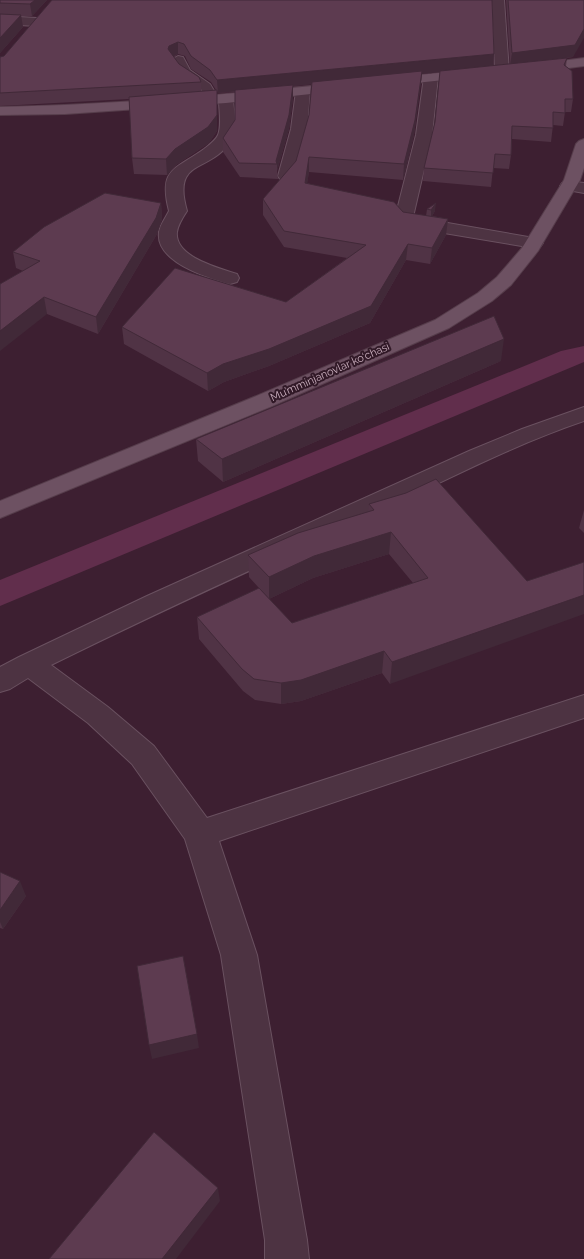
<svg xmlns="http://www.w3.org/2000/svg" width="584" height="1259" font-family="Raleway,sans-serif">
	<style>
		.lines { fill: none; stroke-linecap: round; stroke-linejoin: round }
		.canal { fill: #612e4c; fill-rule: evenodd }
		.minor-casing { stroke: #6a5160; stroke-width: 2 }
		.major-casing { stroke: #563d4b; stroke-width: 2 }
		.minor { fill: #4d3342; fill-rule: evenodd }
		.major { fill: #6d5162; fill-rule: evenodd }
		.wall { fill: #503345; fill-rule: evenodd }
		.shaded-wall { fill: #412938 }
		.building { fill: #5d3b50; stroke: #412938 }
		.labels { text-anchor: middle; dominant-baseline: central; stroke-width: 4; stroke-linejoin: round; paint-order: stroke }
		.far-street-label { font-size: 11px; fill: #c9aebd; stroke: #311927 }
	</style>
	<rect width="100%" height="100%" fill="#3d1f31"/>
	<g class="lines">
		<!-- canal -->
		<polygon class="canal" points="584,346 584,362 0,606 0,580 561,351"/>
		<defs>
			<g id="minor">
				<polygon points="492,0 504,0 509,72 502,76 495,72"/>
				<polygon points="0,16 37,18 43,22 37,26 0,24"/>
				<path d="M178 56 183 57 190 70 210 84 219 99 221 96H231L233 99C234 111 237 127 232 138 213 175 171 155 187 211 183 217 178 225 177 232 174 257 219 268 237 274L239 278 237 282 230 284C208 278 155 262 159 232 160 225 166 217 169 211 158 168 175 170 204 149 209 145 215 141 218 135 222 125 219 111 219 100L212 104 207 103 201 89 181 76 171 60Z"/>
				<polygon points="431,73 438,77 432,135 413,217 534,238 540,239 543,243 540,247 534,248 402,226 395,218 416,135 424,77"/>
				<polygon points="303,87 308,88 310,91 307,129 294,176 292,179 280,179 278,176 291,129 296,91 298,88"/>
				<polygon points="568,181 584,183 584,193 562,189 560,186 562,183"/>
				<path d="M584 407V421C513 445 447 480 380 511 270 561 160 611 51 665L108 707 154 746 207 818 584 695V718L219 841 257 955 307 1240 309 1259H265V1240L221 955 185 839 132 764 88 723 28 678 10 689 0 692V667L19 657 147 596 469 451 522 429Z"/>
			</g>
			<g id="major">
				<polygon points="584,58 584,66 530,73 523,69 530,65"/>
				<path d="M477 69 482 70 484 73 482 76 226 103 65 114 0 115V107C160 104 318 85 477 69Z"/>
				<polygon points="584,139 584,168 580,180 538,251 511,285 492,301 449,328 270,407 0,518 0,501 254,397 435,320 478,293 497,277 522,248 564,180 576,144 579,141"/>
			</g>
		</defs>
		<!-- minor casing -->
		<use href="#minor" class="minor-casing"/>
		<!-- major casing -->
		<use href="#major" class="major-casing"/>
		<!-- minor -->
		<use href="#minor" class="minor"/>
		<!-- major -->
		<use href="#major" class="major"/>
	</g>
	<!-- wall -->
	<g class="wall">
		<polygon points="0,0 47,0 32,16 21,16 23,27 0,53"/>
		<path d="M52 0 494 54 493 66 510 64 506 0H584L573 57 556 60 567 58 566 66 573 99 571 112H565L563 126 553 125 551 142 512 139 511 155 509 169 493 168 491 187 423 181 424 168 435 122 440 72 422 74 414 135 403 180 309 172 307 183 403 212 426 216 427 209 435 211 432 216 448 219 446 235 430 264 406 260 370 323 269 366 224 382 208 391 124 344 122 327 286 302 347 258 284 247 263 215V199L296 161 309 115 311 84 293 86V98L289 129 277 171 278 179 240 177 223 152V138L235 120V92L218 93 217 91V131L209 143 176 165 167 175 134 174 132 158 129 99 0 106V57L4 56ZM178 54 185 56 191 69 211 82 216 90 201 91V82L179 64 174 57Z"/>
		<polygon points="161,203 162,219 157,234 98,334 47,314 23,271 16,268 13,252"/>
		<polygon points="501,361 223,482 198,461 196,439"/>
		<polygon points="369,504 527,581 390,684 382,673 301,701 281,704 255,700 243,691 199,639 197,617 292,623 413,583 389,554 313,578 269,599 249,577 248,555 368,512"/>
		<polygon points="584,510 584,533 579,528"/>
		<polygon points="0,872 26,896 3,929 0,928"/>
	</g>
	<!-- shaded-wall -->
	<g class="shaded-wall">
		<polygon points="35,0 47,0 32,16 30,4"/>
		<polygon points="21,15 23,27 0,53 0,38"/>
		<polygon points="584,29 584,38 573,57 510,65 512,53"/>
		<polygon points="178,42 178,54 170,58 168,49 169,46"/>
		<polygon points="494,54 493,67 422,74 414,135 403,180 404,164 422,74 293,86 293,98 289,129 277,171 277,164 276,161 293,86 218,93 217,80"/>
		<polygon points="217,90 217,131 209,143 176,165 167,175 166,159"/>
		<polygon points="309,157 309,172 305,198 305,183"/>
		<polygon points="161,203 162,219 157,234 98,334 96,317"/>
		<polygon points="436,203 435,211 431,218 431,210"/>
		<polygon points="448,219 446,235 430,264 432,248"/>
		<polygon points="408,244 406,260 370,323 269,366 224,382 208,391 207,373"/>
		<polygon points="44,297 47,314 0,351 0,331"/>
		<polygon points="504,339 501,361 223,482 222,459"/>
		<polygon points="391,532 389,554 313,578 269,599 269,577 314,556"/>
		<polygon points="584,595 584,614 390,684 392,662"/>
		<polygon points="384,651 382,673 301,701 281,704 281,683"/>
		<polygon points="20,881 26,896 3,929 0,922 0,910"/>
		<polygon points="197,1034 199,1048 152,1059 149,1045"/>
		<polygon points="218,1188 220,1201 176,1259 162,1259"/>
	</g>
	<!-- building -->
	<g class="building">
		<polygon points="0,0 35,0 30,4 0,3"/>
		<polygon points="52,0 492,0 494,54 217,80 210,70 191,56 184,44 178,42 169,46 168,49 179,64 199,77 201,82 0,93 0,57 4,56"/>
		<polygon points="508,0 584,0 584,29 575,45 512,53"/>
		<polygon points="0,14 21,15 0,38"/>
		<polygon points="567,58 564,65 572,71 573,99 565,99 565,113 553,112 553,128 512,126 511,155 495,154 493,173 424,168 435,122 440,71"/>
		<polygon points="422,71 415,120 404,164 309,157 305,183 394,202 403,212 448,219 432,248 408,244 371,306 269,349 223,364 207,373 122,327 175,268 286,302 366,245 284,231 263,199 296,161 309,115 312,82"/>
		<polygon points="293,85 289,115 276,161 277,164 239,163 223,138 235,120 235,90"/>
		<polygon points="217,90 217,115 208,127 175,149 166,159 132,158 129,97"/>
		<polygon points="105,193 161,203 156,218 96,317 44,297 0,331 0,284 40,261 13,252 44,227"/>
		<polygon points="436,203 431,210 427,209"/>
		<polygon points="494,316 504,339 222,459 196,439"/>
		<polygon points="436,479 527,581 584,562 584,595 392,662 384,651 301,680 281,683 254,679 242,669 197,617 259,588 292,623 428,578 391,532 314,556 269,577 248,555 298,533 374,510 369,504 406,493"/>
		<polygon points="0,872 20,881 0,910"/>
		<polygon points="183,956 197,1034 149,1045 137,966"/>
		<polygon points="154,1132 218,1188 162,1259 49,1259"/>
	</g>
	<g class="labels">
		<!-- far-street labels -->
		<g class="far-street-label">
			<text transform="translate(330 372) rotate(-24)">Mu’mminjanovlar ko‘chasi</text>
		</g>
	</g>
</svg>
